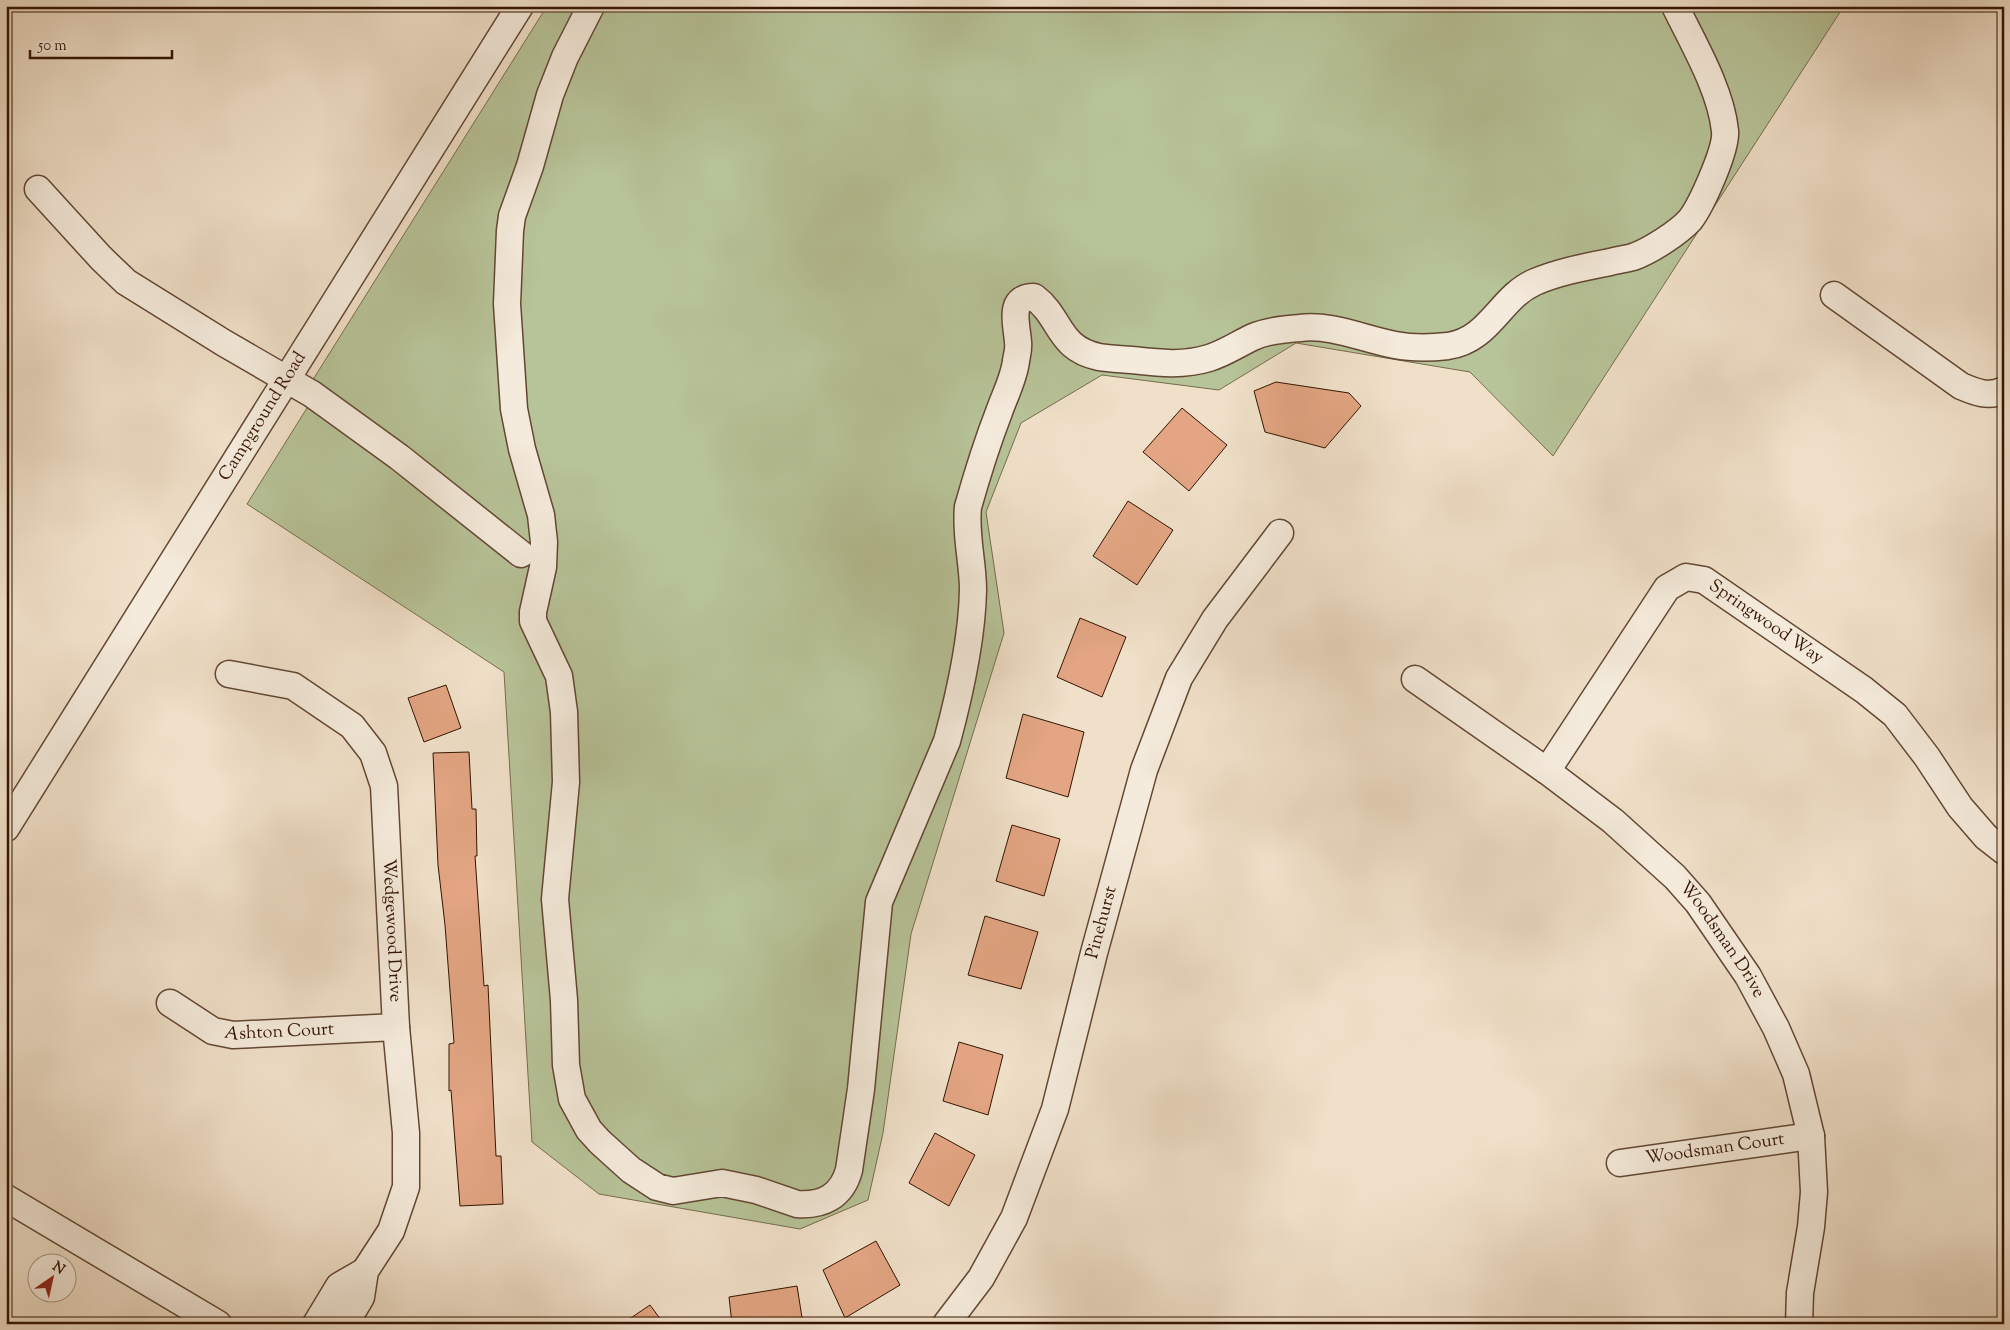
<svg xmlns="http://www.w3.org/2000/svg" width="2010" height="1330" font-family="'Sorts Mill Goudy',serif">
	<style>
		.green { fill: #b7c398; stroke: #766c4c }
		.building { fill: #e3a583; stroke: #341401 }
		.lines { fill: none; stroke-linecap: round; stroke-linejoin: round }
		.minor-casing { stroke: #634733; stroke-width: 29 }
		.minor { stroke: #f5ebdc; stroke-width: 26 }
		.labels { text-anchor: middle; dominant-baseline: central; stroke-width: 4; stroke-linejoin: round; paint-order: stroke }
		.street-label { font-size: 18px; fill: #341401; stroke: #f5ebdc }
	</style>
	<rect width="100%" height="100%" fill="#f0e0c9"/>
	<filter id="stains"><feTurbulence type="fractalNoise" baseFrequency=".004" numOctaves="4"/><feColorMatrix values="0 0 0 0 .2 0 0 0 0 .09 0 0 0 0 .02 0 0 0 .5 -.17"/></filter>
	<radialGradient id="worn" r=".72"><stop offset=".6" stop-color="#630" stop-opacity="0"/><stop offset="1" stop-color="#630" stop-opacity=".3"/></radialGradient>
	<!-- green -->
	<polygon class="green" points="547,6 1844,6 1553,456 1470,372 1296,343 1219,390 1102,375 1021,423 986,512 1004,633 911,934 883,1133 868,1200 800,1229 599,1194 532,1142 504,672 247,504 317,392 309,386"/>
	<!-- building -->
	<g class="building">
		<polygon points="1276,382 1349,393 1361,406 1325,448 1265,432 1254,391"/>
		<polygon points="1182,408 1227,445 1189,491 1143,452"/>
		<polygon points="1128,501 1173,530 1137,585 1093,556"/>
		<polygon points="1080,618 1126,637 1102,697 1057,677"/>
		<polygon points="446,685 461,728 424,742 408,698"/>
		<polygon points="1023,714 1084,732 1068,797 1006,778"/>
		<polygon points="469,752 472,809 476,809 477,856 475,856 484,986 488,985 496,1156 501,1156 503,1204 460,1206 451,1090 449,1091 449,1044 454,1043 445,925 438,865 433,753"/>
		<polygon points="1012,825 1060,839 1044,896 996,881"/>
		<polygon points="985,916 1038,932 1021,989 968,975"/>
		<polygon points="959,1042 1003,1055 988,1115 943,1101"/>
		<polygon points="935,1133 975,1155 949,1206 909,1183"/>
		<polygon points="876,1241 900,1285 845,1318 823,1270"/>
		<polygon points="797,1286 803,1324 732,1324 729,1297"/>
		<polygon points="650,1305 664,1324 622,1324"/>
	</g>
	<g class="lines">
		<defs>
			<g id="minor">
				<path d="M591 6 565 57 550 95 530 166 512 216 510 231 507 304 514 409 522 449 541 515 544 542 543 567 533 612V621L559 676 564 712 566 782 555 899 564 1000 566 1065 572 1099 589 1130 600 1142 631 1170 657 1187 673 1191 722 1183 756 1190 797 1204C823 1206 842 1196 849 1170L861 1089 879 902 947 741C960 693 972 640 973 590 973 562 965 535 968 507 977 475 987 443 999 412 1005 395 1014 378 1016 361 1017 355 1019 348 1018 342 1017 325 1007 297 1034 297 1062 318 1057 348 1099 357 1110 359 1121 359 1132 360 1159 363 1183 366 1209 358 1225 353 1238 344 1253 337 1266 331 1285 329 1300 328 1332 324 1363 339 1395 345 1411 348 1430 348 1448 346 1490 340 1500 297 1535 282 1558 272 1585 267 1610 262 1617 260 1626 259 1633 257 1650 251 1678 233 1690 220 1701 206 1727 149 1725 131 1721 90 1693 43 1675 6"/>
				<polyline points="38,189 101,258 126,282 224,343 312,394 399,457 521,554"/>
				<path d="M1834 295 1961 386C1975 392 1989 398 2004 390"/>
				<path id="s1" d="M229 674 293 686 352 726 373 753 384 786 396 1027 406 1133V1187L391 1231 365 1271 361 1297 345 1324"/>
				<path id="s2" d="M1415 679 1547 771 1613 821 1675 877 1698 903 1748 976 1776 1028 1796 1074 1811 1136 1814 1192 1811 1227 1800 1293 1799 1324"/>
				<path id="s3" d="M1547 771 1667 588 1686 577 1704 580 1864 690 1895 715 1927 757 1960 807 1986 837 2004 851"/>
				<path id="s4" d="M6 828 520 6"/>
				<path id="s5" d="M170 1003 213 1031 233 1035 396 1027"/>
				<path id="s6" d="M1620 1163 1811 1136"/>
				<polyline points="6,1198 218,1324"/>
				<polyline points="316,1324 339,1286 365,1271"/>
				<path id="s7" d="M946 1324 981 1278 1014 1218 1055 1109 1094 953 1144 770 1179 678 1215 619 1280 533"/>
			</g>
		</defs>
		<!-- minor casing -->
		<use href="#minor" class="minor-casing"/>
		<!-- minor -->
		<use href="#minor" class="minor"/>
	</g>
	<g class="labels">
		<!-- street labels -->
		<g class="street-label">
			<text stroke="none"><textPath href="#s4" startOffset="485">Campground Road</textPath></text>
			<text stroke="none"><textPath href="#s3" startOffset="334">Springwood Way</textPath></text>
			<text stroke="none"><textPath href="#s7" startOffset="435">Pinehurst</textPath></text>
			<text stroke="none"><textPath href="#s1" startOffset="350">Wedgewood Drive</textPath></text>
			<text stroke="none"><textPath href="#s2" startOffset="406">Woodsman Drive</textPath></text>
			<text stroke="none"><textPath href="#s5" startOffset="118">Ashton Court</textPath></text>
			<text stroke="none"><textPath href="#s6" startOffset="96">Woodsman Court</textPath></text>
		</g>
	</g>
	<!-- margin -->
	<rect width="2010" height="1330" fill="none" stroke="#f0e0c9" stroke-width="25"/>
	<rect x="8" y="8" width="1995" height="1315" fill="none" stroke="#341401" stroke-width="2.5"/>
	<rect x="12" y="12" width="1985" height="1305" fill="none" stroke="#341401"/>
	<!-- north arrow -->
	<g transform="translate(52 1278) rotate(34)"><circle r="24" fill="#f5ebdc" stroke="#a89584"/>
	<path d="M0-4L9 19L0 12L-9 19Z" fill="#8f2418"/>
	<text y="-8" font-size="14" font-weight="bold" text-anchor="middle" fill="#341401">N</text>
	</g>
	<!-- scale -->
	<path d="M30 50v8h142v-8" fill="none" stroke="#341401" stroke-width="2.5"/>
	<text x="38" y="50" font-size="15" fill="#341401" stroke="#f5ebdc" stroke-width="4" paint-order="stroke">50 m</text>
	<rect width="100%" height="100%" filter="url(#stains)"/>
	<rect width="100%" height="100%" fill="url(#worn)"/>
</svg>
